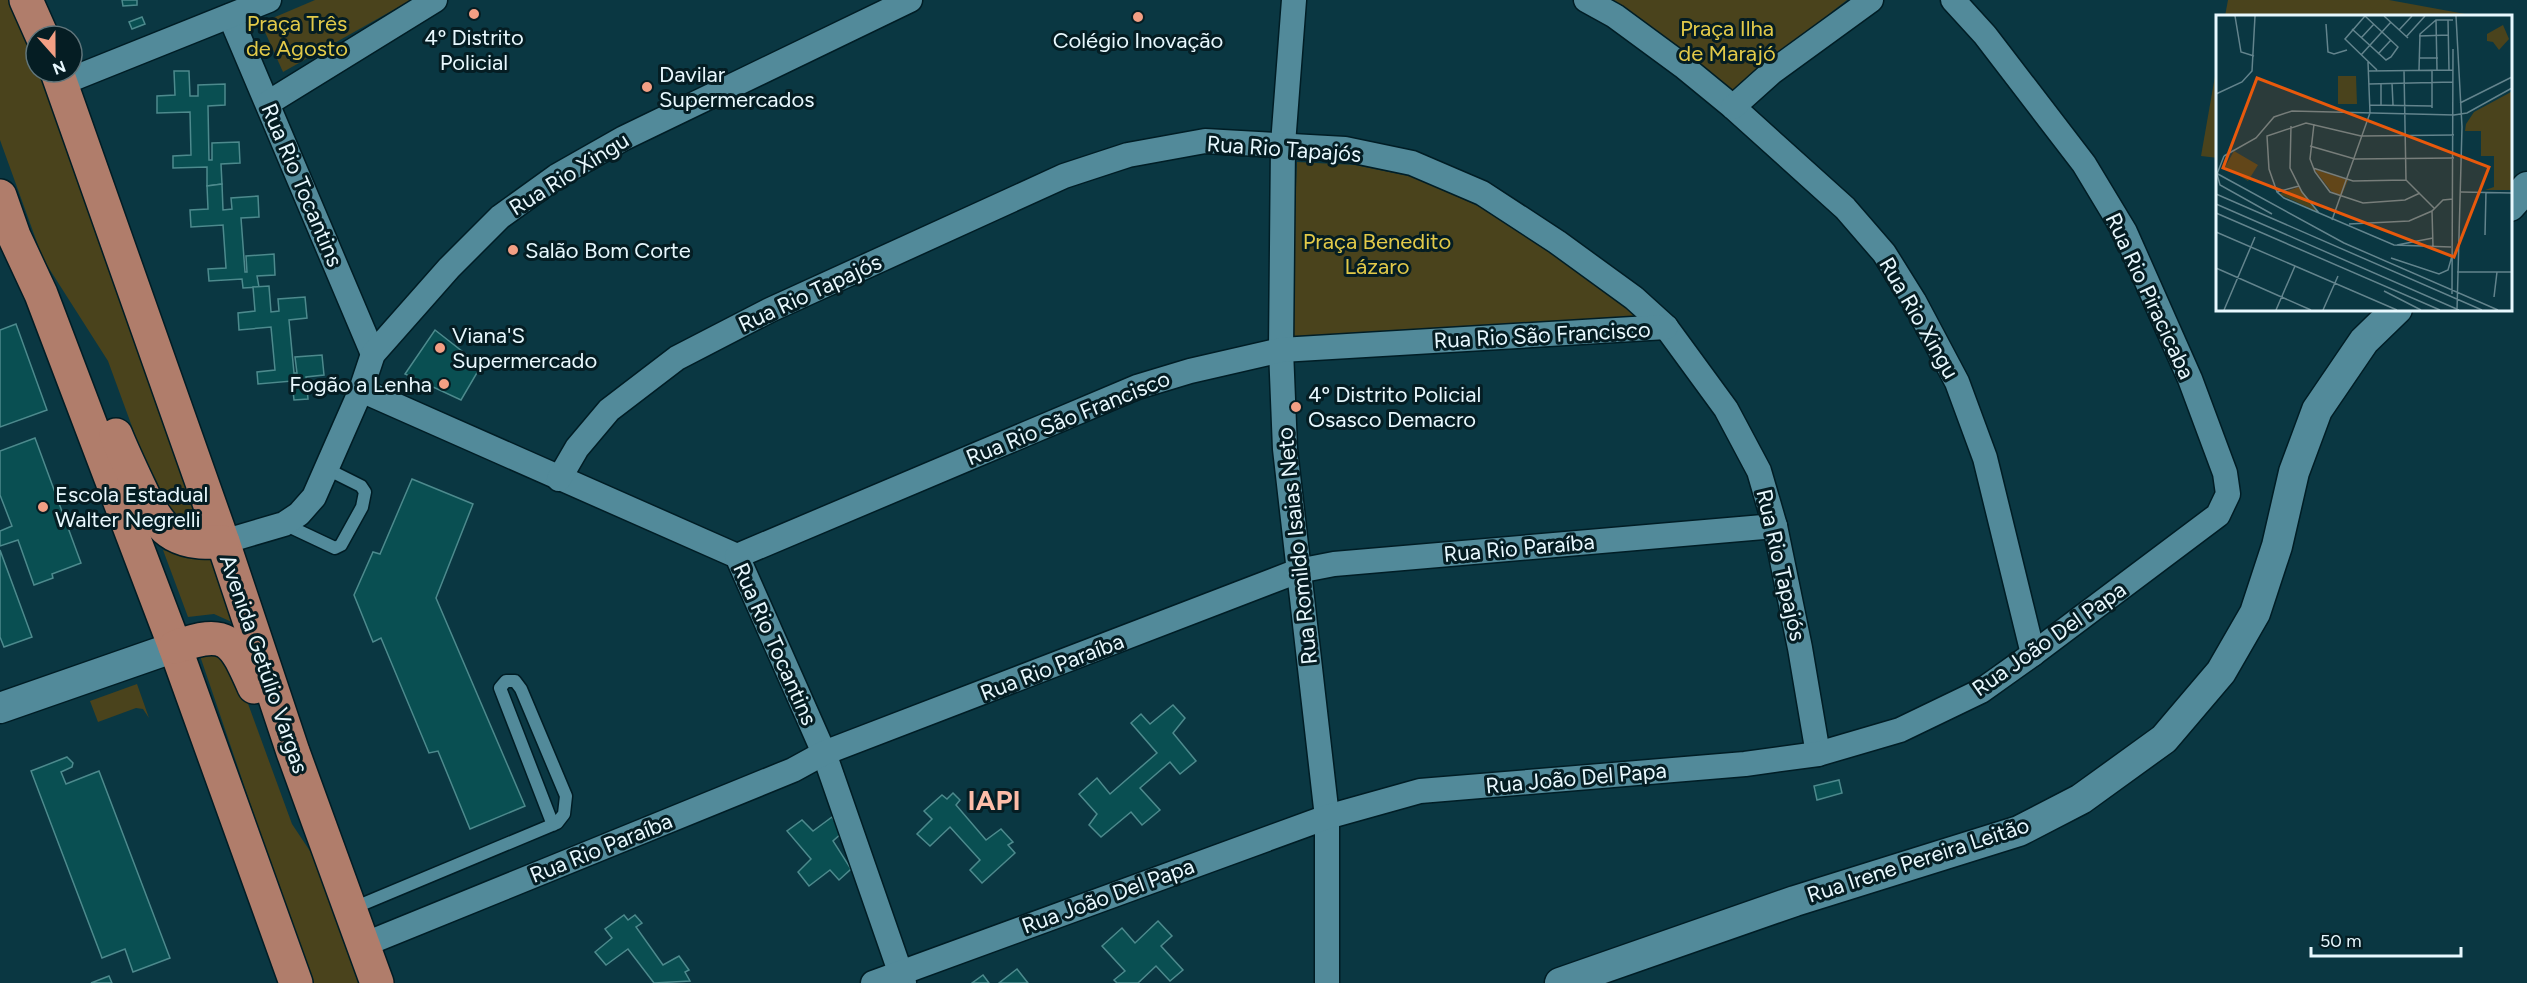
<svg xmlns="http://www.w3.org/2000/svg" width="2527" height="983" font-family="Figtree,sans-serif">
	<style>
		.green { fill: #4a431c }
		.building { fill: #094f52; stroke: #4d8a8d; stroke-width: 1.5 }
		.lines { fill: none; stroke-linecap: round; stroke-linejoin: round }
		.service-casing { stroke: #001d25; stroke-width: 15 }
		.minor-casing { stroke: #001d25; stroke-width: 27 }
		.tertiary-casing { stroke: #001d25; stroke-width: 33 }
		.primary-casing { stroke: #001d25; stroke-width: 36 }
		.service { stroke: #528a9a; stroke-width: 12 }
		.minor { stroke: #528a9a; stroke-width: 24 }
		.tertiary { stroke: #528a9a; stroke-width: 30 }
		.primary { stroke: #b07d6b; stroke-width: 33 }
		.poi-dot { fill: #f39f84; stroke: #051d23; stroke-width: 2 }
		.labels { text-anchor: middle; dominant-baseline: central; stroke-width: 6; stroke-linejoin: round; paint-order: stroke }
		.park-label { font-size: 22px; fill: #e2ca49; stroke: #051d23 }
		.poi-label { font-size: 22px; fill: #e8f8fe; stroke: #051d23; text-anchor: start }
		.street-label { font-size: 22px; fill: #e8f8fe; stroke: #051d23 }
		.district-label { font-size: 28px; font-weight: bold; fill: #fdbda8; stroke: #051d23 }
		.inset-road { fill: none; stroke: #63848d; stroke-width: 1.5 }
		.view { fill: #e8590c; fill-opacity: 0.15; stroke: #e8590c; stroke-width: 3 }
		.inset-edge { fill: none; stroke: #e8f8fe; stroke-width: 3 }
	</style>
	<rect width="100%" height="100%" fill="#0a3742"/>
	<!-- green -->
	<g class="green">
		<polygon points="0,0 13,0 36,55 36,72 43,72 198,512 195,522 183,526 164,514 108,361 43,259 0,140"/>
		<polygon points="315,0 411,0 283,72 261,23"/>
		<polygon points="1602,0 1847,0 1779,53 1727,100"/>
		<polygon points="2228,0 2389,0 2476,16 2225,16"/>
		<polygon points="2218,59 2218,158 2201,156"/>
		<polygon points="1297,162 1355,165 1413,177 1487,210 1550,250 1653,323 1290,342"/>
		<polygon points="163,550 188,557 211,554 234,623 214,614 188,617"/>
		<polygon points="198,650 217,652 243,690 292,824 322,869 366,983 314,983 278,885"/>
		<polygon points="137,684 149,718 143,709 136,708 98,722 90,701"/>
	</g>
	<!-- building -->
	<g class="building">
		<polygon points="122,0 137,0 137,5 123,6"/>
		<polygon points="142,17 145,24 132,29 129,22"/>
		<polygon points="174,71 189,71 190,96 198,96 198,85 225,84 225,105 208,106 209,160 212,160 212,143 239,142 240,163 221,164 222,184 207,186 207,167 173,168 173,156 191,155 190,112 157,113 157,96 175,95"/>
		<polygon points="222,184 223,210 232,209 231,198 258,196 259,217 241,218 245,272 247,272 246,256 274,254 275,275 257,276 259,287 243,288 242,279 209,281 208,269 226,268 223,225 191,227 190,210 208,209 207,186"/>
		<polygon points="269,286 271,312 279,311 278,299 305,297 307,318 289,320 294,373 297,373 295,357 322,355 324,375 306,377 308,399 294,400 292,381 258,384 257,372 275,370 271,327 239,330 238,313 255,311 253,287"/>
		<polygon points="16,324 47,410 0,427 0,330"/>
		<polygon points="435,330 481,366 461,400 405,374"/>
		<polygon points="35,438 81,563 52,574 53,578 34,585 18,540 0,546 0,531 12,526 0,495 0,451"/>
		<polygon points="412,479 473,504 436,598 525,806 470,829 438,751 429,753 381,638 373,642 354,595 373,552 380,554"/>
		<polygon points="0,550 32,637 4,647 0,637"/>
		<polygon points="1173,705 1185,718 1173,733 1196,761 1180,774 1170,762 1140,788 1160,810 1142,825 1131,812 1101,837 1089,825 1097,814 1079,794 1097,778 1110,794 1157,753 1131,723 1141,714 1150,724"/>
		<polygon points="67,757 73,763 72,767 61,772 66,784 99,771 170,958 133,972 125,949 102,958 31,771"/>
		<polygon points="1839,780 1842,793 1817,800 1814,786"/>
		<polygon points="953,793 960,800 956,805 986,840 1001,829 1013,842 1008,845 1015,853 982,883 970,870 980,860 950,827 930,846 917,834 932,819 924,811 942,795 947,799"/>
		<polygon points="832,817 843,832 833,841 851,869 839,880 830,870 809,886 798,872 811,859 787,831 802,820 813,831"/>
		<polygon points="624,915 628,920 635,915 642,923 636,927 663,965 679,956 689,970 685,972 690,981 654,983 628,949 606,965 595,952 612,938 605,929"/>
		<polygon points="1158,921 1172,936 1161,946 1183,970 1170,981 1156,966 1138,983 1117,983 1114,980 1125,971 1102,946 1122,928 1135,943"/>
		<polygon points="1017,969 1028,983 999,983"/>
		<polygon points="983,975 989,983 972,983"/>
		<polygon points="109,976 112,983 91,983"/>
	</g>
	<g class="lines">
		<defs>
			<g id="service">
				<polyline points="284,524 335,548 341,545 362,507 365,492 361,486 327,469"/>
				<polyline points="351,909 557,823 564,814 566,796 521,689 515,681 506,681 500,688 553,825"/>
			</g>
			<g id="minor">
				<polyline points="1294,0 1283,144 1281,350 1285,449 1327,817 1327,983"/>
				<polyline points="1586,0 1615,16 1683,66 1733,107 1845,208 1884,253 1914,301 1957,382 1985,458 2033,654"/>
				<polyline points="230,16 373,354"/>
				<polyline points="62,83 269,0"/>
				<polyline points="268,103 435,0"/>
				<polyline points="1733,107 1772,72 1871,0"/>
				<polyline points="361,390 737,556 824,753 904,983"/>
				<polyline points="559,479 577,448 609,410 677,358 770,310 1064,176 1128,155 1205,141 1345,149 1412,163 1482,193 1557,242 1634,298 1666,327 1726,409 1759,471 1775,526 1800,648 1818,754"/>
				<polyline points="223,542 284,524 299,514 314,497 361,390 373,354 449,268 500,217 557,176 624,138 910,0"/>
				<polyline points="737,556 1137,387 1190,371 1281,350 1666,327"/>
				<polyline points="363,945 793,770 824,753 1298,571 1334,564 1775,526"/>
				<polyline points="873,983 1327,817 1420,791 1745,764 1818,754 1900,730 1981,691 2033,654 2218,515 2228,494 2225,473 2190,379 2125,232 2084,164 1985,35 1953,0"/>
			</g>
			<g id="tertiary">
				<polyline points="2510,206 2527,187"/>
				<polyline points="0,708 175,647"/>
				<polyline points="1560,983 1795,901 2019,831 2081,799 2164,739 2221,672 2255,613 2277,546 2294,472 2317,410 2364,341 2397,309"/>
			</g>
			<g id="primary">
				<polyline points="26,0 42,36"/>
				<polyline points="57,72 223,542 293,752 377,983"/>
				<polyline points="0,196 14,236 41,294 175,647 296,983"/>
				<path d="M116 435C123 452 131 469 139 486 159 530 172 545 223 542"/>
				<path d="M175 647C228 628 233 640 254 687"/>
			</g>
		</defs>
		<!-- service casing -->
		<use href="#service" class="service-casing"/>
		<!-- minor casing -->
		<use href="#minor" class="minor-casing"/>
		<!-- tertiary casing -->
		<use href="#tertiary" class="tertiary-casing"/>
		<!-- primary casing -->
		<use href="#primary" class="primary-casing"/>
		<!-- service -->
		<use href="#service" class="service"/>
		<!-- minor -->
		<use href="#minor" class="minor"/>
		<!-- tertiary -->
		<use href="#tertiary" class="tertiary"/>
		<!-- primary -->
		<use href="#primary" class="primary"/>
	</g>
	<!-- markers -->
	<g class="poi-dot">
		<circle cx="474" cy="14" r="6"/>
		<circle cx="1138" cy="17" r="6"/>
		<circle cx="647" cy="87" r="6"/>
		<circle cx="513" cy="250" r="6"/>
		<circle cx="440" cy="348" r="6"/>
		<circle cx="444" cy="384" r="6"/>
		<circle cx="1296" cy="407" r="6"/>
		<circle cx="43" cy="507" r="6"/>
	</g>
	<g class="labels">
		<!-- park labels -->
		<g class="park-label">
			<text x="297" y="23">Praça Três<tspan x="297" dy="25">de Agosto</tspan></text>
			<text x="1727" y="28">Praça Ilha<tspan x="1727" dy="25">de Marajó</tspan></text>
			<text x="1377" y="241">Praça Benedito<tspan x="1377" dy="25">Lázaro</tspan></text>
		</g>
		<!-- poi labels -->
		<g class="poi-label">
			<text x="474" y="37" text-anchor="middle">4º Distrito<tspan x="474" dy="25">Policial</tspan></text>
			<text x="1138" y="40" text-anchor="middle">Colégio Inovação</text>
			<text x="659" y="74">Davilar<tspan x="659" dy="25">Supermercados</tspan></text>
			<text x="525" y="250">Salão Bom Corte</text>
			<text x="452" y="335">Viana'S<tspan x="452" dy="25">Supermercado</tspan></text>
			<text x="432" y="384" text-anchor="end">Fogão a Lenha</text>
			<text x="1308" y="394">4º Distrito Policial<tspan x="1308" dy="25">Osasco Demacro</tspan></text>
			<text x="55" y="494">Escola Estadual<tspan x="55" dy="25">Walter Negrelli</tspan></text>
		</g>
		<!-- street labels -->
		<g class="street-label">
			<text transform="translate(1284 149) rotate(4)">Rua Rio Tapajós</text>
			<text transform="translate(569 174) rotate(-32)">Rua Rio Xingu</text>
			<text transform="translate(302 185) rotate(67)">Rua Rio Tocantins</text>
			<text transform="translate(810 293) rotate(-25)">Rua Rio Tapajós</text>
			<text transform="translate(2150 296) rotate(65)">Rua Rio Piracicaba</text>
			<text transform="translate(1919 318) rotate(60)">Rua Rio Xingu</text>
			<text transform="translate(1542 335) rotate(-3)">Rua Rio São Francisco</text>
			<text transform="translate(1068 418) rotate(-22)">Rua Rio São Francisco</text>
			<text transform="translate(1297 546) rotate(-96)">Rua Romildo Isaias Neto</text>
			<text transform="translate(1519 548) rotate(-5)">Rua Rio Paraíba</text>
			<text transform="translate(1781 565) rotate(77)">Rua Rio Tapajós</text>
			<text transform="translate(2049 639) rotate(-35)">Rua João Del Papa</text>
			<text transform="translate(775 644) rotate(66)">Rua Rio Tocantins</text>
			<text transform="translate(264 664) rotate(71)">Avenida Getúlio Vargas</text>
			<text transform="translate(1052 667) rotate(-21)">Rua Rio Paraíba</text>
			<text transform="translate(1576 778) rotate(-5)">Rua João Del Papa</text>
			<text transform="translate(601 848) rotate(-22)">Rua Rio Paraíba</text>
			<text transform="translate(1918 860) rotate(-18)">Rua Irene Pereira Leitão</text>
			<text transform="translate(1108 896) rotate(-20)">Rua João Del Papa</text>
		</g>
		<!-- district labels -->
		<g class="district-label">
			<text x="994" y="800">IAPI</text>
		</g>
	</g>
	<!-- overview -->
	<g transform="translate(2216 15)">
		<rect width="296" height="296" fill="#0a3742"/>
		<path d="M287 10 293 24 283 35 277 27 271 26V19ZM122 61H140L141 89H122ZM295 77V175H269L278 172V141H265V116H249L250 109 258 97ZM18 136 42 150 32 166 9 152ZM98 154 132 165 125 182 115 176ZM83 172 102 197 63 179Z" fill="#4a431c"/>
		<path class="inset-road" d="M19 1 25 37 38 41M149 1 129 24 161 55M168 1 192 23M240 1 246 112 241 295M220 5 221 55M232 5 233 55M110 9 112 37 118 39 131 35M136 14 170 45 175 42 182 32 149 1M183 15 196 1M203 21 233 20M190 22 209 1M145 23 158 9M162 39 175 25M145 40 175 7M203 43H222M188 55 190 165 219 194M203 55 204 19 220 5H237M216 55V93M153 56 237 55M165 68V90M176 68 177 90M153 69 237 67M0 79 26 67 36 56 39 1M244 88 296 62M153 90 216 91M98 109 94 144 99 157 114 177 147 188 189 185 204 178M75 111 74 153 86 177 103 198M94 131 139 144 238 143M8 141 40 123 58 102 76 96 238 100 251 98 296 73M8 141 1 159 4 170 56 199M97 153 137 166 190 165M0 158 128 228 282 295M61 177 83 171M245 177 296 178M0 179 266 295M0 189 243 295M216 196 217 232M0 198 224 295M116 205 154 98 152 47M133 209 193 206 216 196 227 185 237 184M0 217 181 295M269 220 270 177M181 230 217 223M235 232 178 230 68 183 61 177 53 154 51 121 90 108 145 121 238 120M175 243 223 259 232 255 236 241M0 253 95 295M241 257H296M168 276 205 295M236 279 237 34M278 282 281 257M8 295 39 222M60 295 79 251M107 295 122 261"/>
		<path class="view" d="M41 63 273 152 238 242 7 153Z"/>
		<rect width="296" height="296" class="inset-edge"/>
	</g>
	<!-- north arrow -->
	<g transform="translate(54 54) rotate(159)"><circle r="28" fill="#051d23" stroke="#60757b" stroke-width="1.5"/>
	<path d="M0-4.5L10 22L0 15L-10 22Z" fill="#f39f84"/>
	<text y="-9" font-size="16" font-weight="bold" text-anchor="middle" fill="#e8f8fe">N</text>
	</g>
	<!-- scale -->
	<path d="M2311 947v9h150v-9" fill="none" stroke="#e8f8fe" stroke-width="3"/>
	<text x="2320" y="947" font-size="18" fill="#e8f8fe" stroke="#051d23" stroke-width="4.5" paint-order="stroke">50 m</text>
</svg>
